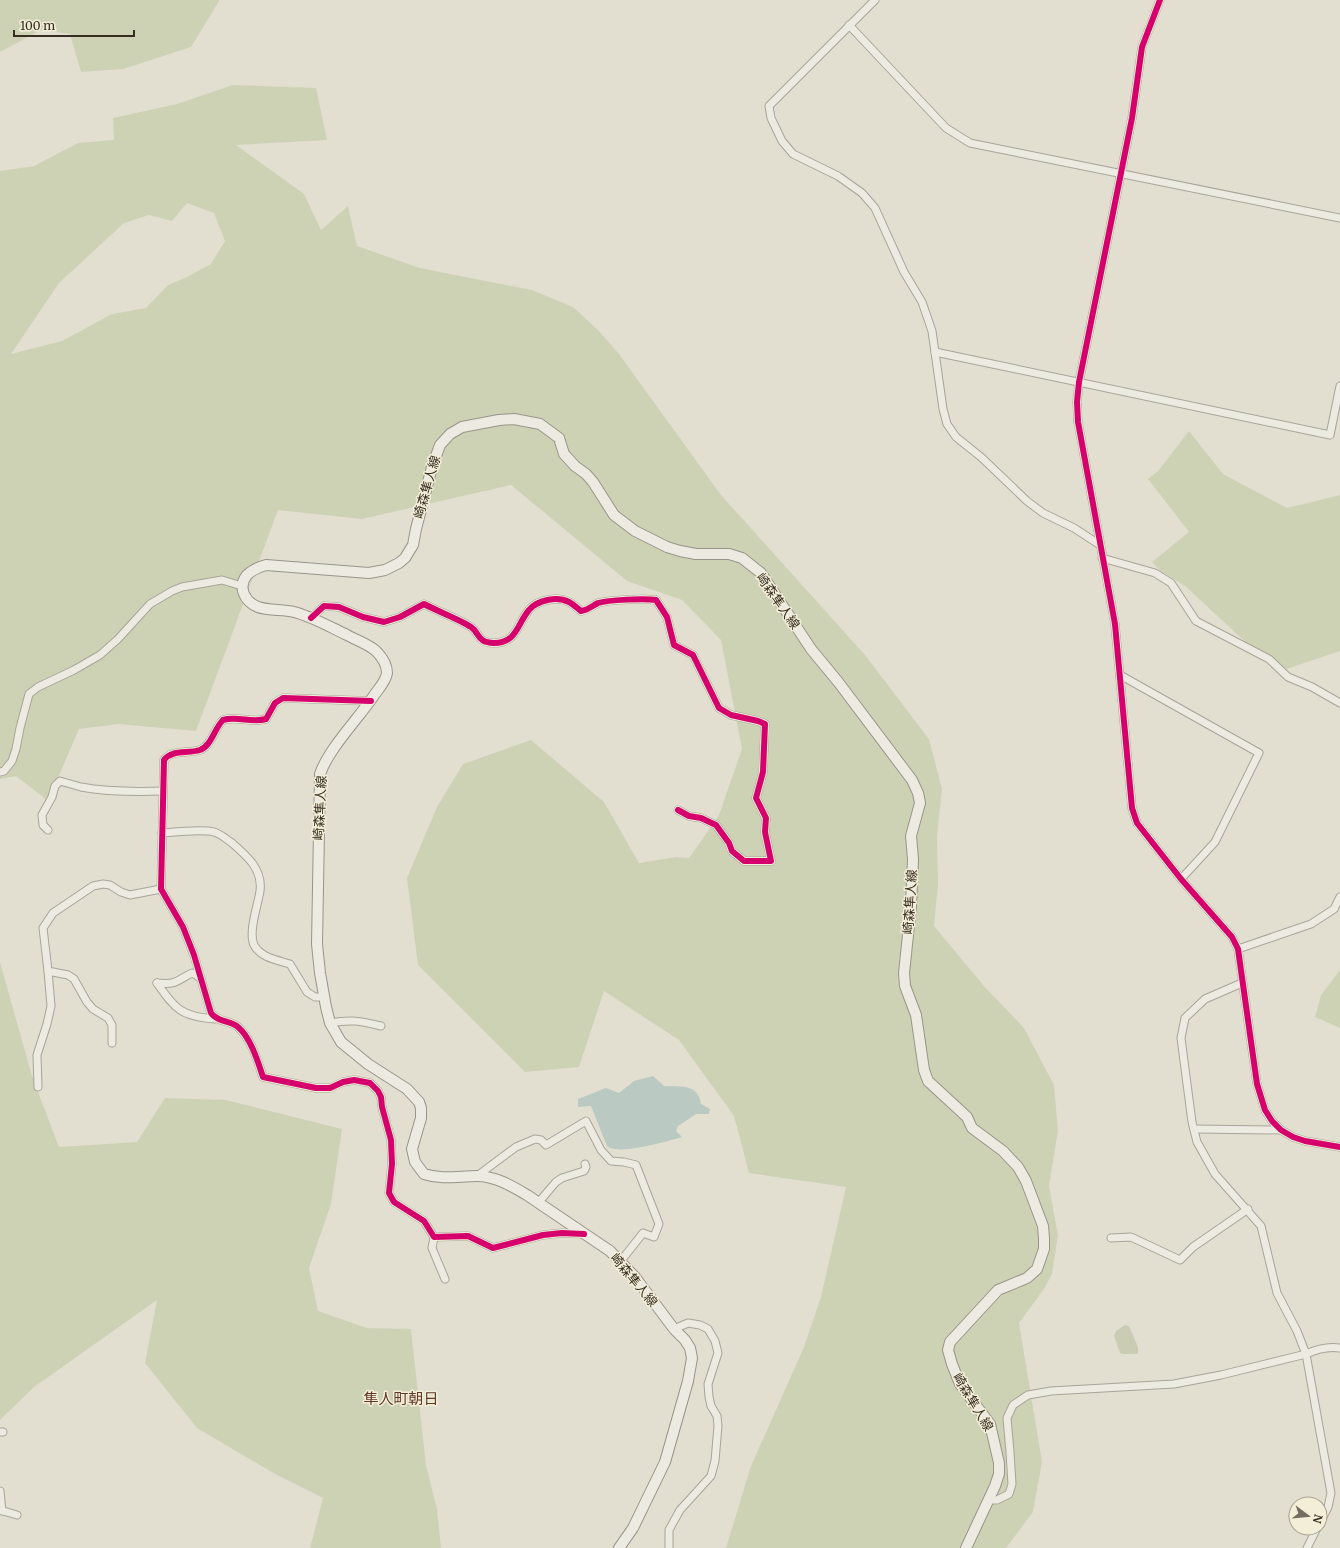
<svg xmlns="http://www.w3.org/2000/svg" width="1340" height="1548" font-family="Merriweather,'Noto Sans JP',serif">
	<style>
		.green { fill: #ced2b5; fill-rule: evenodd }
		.cemetery { fill: #cacdb4 }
		.water { fill: #bac9c2 }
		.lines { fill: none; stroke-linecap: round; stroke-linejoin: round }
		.street-casing { stroke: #a8a499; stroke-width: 9 }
		.secondary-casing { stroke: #98948a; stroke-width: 12 }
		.street { stroke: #eceae1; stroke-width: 7 }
		.secondary { stroke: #eceae1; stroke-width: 10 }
		.cycleway-casing { stroke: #f3eed8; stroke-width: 8 }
		.cycleway { stroke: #d6006c; stroke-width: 6 }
		.labels { text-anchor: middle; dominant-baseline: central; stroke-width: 3; stroke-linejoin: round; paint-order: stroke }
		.street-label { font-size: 13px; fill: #372e21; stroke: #f3eed8 }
		.quarter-label { font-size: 15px; fill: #5f3825; stroke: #f3eed8 }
	</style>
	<rect width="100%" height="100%" fill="#e2dfd1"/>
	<!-- green -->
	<g class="green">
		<polygon points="0,0 219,0 219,1 191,47 123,69 81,72 70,34 41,30 0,52"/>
		<path d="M233 85 316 88 327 140 236 145 304 194 321 230 348 206 357 246 420 268 532 290 573 307 599 331 619 354 721 495 865 655 929 739 942 789 937 836 938 885 934 926 984 986 1024 1028 1054 1085 1058 1131 1049 1186 1058 1235 1052 1274 1044 1289 1019 1323 1042 1462 1033 1512 1006 1548H726L751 1466 804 1347 821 1297 846 1187 749 1173 734 1116 679 1040 604 991 579 1067 525 1072 418 965 407 878 437 807 463 764 531 740 604 802 639 863 676 857 689 858 719 815 742 749 721 640 682 600 627 581 511 485 362 519 278 510 196 731 118 724 79 729 48 801 16 776 0 779V171L34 166 78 143 114 140 113 118 177 104ZM187 203 214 213 225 241 211 264 185 278 168 285 146 308 112 314 62 341 11 354 59 283 124 223 149 215 172 221Z"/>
		<polygon points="1189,431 1223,474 1287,508 1340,495 1340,651 1278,672 1185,586 1161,571 1152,562 1189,532 1148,479 1158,471"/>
		<polygon points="0,962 32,1076 59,1147 137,1142 165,1098 226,1100 342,1129 331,1204 309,1268 318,1311 367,1328 411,1329 426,1465 437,1509 441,1548 310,1548 323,1498 277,1475 197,1428 145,1363 157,1300 34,1387 0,1420"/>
		<polygon points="1340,970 1340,1028 1315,1017 1321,995"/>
	</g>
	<!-- cemetery -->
	<polygon class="cemetery" points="1125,1325 1129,1326 1138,1347 1138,1354 1123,1354 1120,1353 1114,1336 1116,1331"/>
	<!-- water -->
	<path class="water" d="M653 1076 664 1086C680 1087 698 1083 701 1104L710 1109 709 1114H696L678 1126 676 1131 682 1137C668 1141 618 1156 607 1146L591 1106 578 1107V1099L606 1088 619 1093 634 1081Z"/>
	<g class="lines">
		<defs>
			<g id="street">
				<polyline points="875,0 769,106 771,118 782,141 793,154 838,176 862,193 875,208 904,272 922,302 932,331 943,409 947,424 956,437 981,457 1027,501 1043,513 1074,528 1100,545"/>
				<polyline points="1160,0 1142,47 1132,118 1121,173 1079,382 1077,402 1078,422 1115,624 1132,808 1137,823 1181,879 1232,937 1238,949 1257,1084 1265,1110 1272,1121 1281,1130 1293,1137 1305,1141 1340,1147"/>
				<polyline points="849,25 946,128 970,143 1340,218"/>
				<polyline points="935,352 1330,435 1340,386"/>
				<polyline points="1102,558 1155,573 1171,583 1196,621 1269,659 1288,677 1312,687 1340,703"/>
				<path d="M311 618 324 606 339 607 363 617 384 622 400 617 424 604C437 611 459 619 471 627 480 633 477 643 494 643 517 643 517 624 529 610 537 600 557 596 569 602 573 604 577 608 581 611 588 610 592 606 598 603 608 600 645 598 656 600L667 617 674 645 693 655 719 708 731 715 758 721 765 724 763 772 756 798 766 818 765 832 771 861H744L732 851 729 843 716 825 701 818 689 816 678 810"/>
				<polyline points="1120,675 1259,753 1215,842 1181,879"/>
				<path d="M371 701 283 698 275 703 266 719C252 723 237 716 223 720 214 729 212 745 200 750 187 754 172 749 164 760L161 889 183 927 194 955 211 1013C219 1023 230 1020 238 1027 251 1038 258 1062 263 1077L316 1088H330L343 1082 354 1080 370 1083 378 1091 381 1097 382 1107 391 1140 392 1164 389 1193 394 1202 424 1221 434 1237 468 1236 493 1248 543 1235 562 1233 584 1234"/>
				<polyline points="0,772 4,771 12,761 16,749 20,728 29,694 38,687 74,670 100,655 118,639 150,604 172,591 182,587 222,580 242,586"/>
				<path d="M48 830 43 825 42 815 52 797 55 786 60 781C67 783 74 785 81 787 108 792 136 792 163 791"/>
				<path d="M162 833C175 832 202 829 214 832 221 834 226 839 232 843 246 855 263 869 260 891 258 905 248 932 254 945 261 958 277 960 290 964L307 992 315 997H325"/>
				<polyline points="1238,949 1311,924 1334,909 1340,897"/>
				<path d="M157 983C175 1009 182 1017 215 1019"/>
				<path d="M157 983C178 985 175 981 192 973L196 975 201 979"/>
				<polyline points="1242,983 1205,999 1185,1018 1181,1038 1192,1122 1197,1142 1215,1174 1261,1226 1277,1293 1297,1331 1306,1354 1331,1493 1328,1507 1320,1523"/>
				<path d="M330 1023C351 1019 360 1021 381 1026"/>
				<polyline points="112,1043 112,1025 108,1018 93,1009 87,1002 74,979 68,975 48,971 43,928 53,913 93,886 103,884 110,885 121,892 130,895 161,889"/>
				<polyline points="38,1087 37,1055 47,1024 51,1006 48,971"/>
				<polyline points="1194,1129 1281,1130"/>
				<polyline points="477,1176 516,1147 535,1139 541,1140 546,1145 586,1121 601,1150 611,1161 624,1162 636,1165 659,1224 654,1237 643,1233 620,1262"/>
				<polyline points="538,1203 556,1182 562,1178 584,1171 586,1167 585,1164"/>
				<polyline points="434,1237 432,1248 445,1279"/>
				<polyline points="1111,1238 1131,1237 1180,1260 1193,1247 1248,1209"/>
				<polyline points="0,1432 3,1432"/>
				<polyline points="0,1491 2,1511"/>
				<path d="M988 1500H997L1009 1494 1012 1484 1010 1452 1007 1418 1013 1405 1028 1395 1051 1391 1174 1384 1221 1375 1306 1354C1317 1349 1328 1346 1340 1348"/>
				<polyline points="0,1510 17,1515"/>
				<polyline points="669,1548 669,1530 680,1510 711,1476 715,1461 718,1426 717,1416 711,1406 709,1397 708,1384 718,1353 715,1341 708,1329 700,1325 688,1323 674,1329"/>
				<polyline points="1307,1548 1317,1528"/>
			</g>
			<path id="secondary" d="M619 1548 633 1528 665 1462 688 1381 692 1358 690 1348 685 1340 674 1329 635 1277 610 1251 527 1195C512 1186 495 1176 477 1176 459 1176 442 1180 424 1174L415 1162 412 1149 421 1118V1108L419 1102 407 1089 368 1064 341 1042 330 1023 326 1007 320 973 317 944 320 774C329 748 359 718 375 694 380 687 386 681 387 673 387 664 382 657 376 651 368 644 356 640 347 635 330 627 313 617 294 612 283 609 269 611 258 607 245 602 237 587 247 575 252 570 259 567 266 565L369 573 385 570 399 563 405 558 413 545 416 529 432 467 440 445 450 434 462 427 499 420 514 419 540 424 559 438 564 454 575 466 586 474 593 482 614 515 635 531 667 547 680 551 696 554H729L742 558 761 573 811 649 839 683 912 780 918 793 920 803 911 836 913 859 911 906 904 973 905 986 916 1015 924 1070 928 1081 967 1117 972 1128 1003 1151 1018 1167 1026 1181 1043 1226 1044 1238V1249L1037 1269 1027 1278 998 1290 950 1342 948 1350 952 1364 960 1384 990 1424 999 1463V1474L995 1486 966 1548"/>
		</defs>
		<!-- street casing -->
		<use href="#street" class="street-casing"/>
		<!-- secondary casing -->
		<use href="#secondary" class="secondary-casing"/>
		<!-- street -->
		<use href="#street" class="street"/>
		<!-- secondary -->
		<use href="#secondary" class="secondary"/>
		<defs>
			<g id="cycleway">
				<polyline points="1160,0 1142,47 1132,118 1121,173 1079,382 1077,402 1078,422 1115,624 1132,808 1137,823 1181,879 1232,937 1238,949 1257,1084 1265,1110 1272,1121 1281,1130 1293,1137 1305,1141 1340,1147"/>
				<path d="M311 618 324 606 339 607 363 617 384 622 400 617 424 604C437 611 459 619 471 627 480 633 477 643 494 643 517 643 517 624 529 610 537 600 557 596 569 602 573 604 577 608 581 611 588 610 592 606 598 603 608 600 645 598 656 600L667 617 674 645 693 655 719 708 731 715 758 721 765 724 763 772 756 798 766 818 765 832 771 861H744L732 851 729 843 716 825 701 818 689 816 678 810"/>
				<path d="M371 701 283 698 275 703 266 719C252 723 237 716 223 720 214 729 212 745 200 750 187 754 172 749 164 760L161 889 183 927 194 955 211 1013C219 1023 230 1020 238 1027 251 1038 258 1062 263 1077L316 1088H330L343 1082 354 1080 370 1083 378 1091 381 1097 382 1107 391 1140 392 1164 389 1193 394 1202 424 1221 434 1237 468 1236 493 1248 543 1235 562 1233 584 1234"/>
			</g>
		</defs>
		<!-- cycleway casing -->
		<use href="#cycleway" class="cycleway-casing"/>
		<!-- cycleway -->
		<use href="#cycleway" class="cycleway"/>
	</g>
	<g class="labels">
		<!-- street labels -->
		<g class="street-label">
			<text transform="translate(427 487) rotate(-74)">崎森隼人線</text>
			<text transform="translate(778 601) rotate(55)">崎森隼人線</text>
			<text transform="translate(320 808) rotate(-87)">崎森隼人線</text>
			<text transform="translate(910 902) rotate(-86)">崎森隼人線</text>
			<text transform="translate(634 1280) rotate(50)">崎森隼人線</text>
			<text transform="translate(973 1402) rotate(59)">崎森隼人線</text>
		</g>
		<!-- quarter labels -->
		<g class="quarter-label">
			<text x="401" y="1398">隼人町朝日</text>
		</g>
	</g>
	<!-- north arrow -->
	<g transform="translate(1308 1516) rotate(106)"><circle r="19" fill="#f3eed8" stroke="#a8a18f"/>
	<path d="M0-3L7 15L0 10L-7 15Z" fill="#736c5f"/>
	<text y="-6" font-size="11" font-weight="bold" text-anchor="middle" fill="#372e21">N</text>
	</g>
	<!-- scale -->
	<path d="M14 30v6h120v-6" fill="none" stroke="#372e21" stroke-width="2"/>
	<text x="20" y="30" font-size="12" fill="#372e21" stroke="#f3eed8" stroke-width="3" paint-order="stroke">100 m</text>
</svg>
